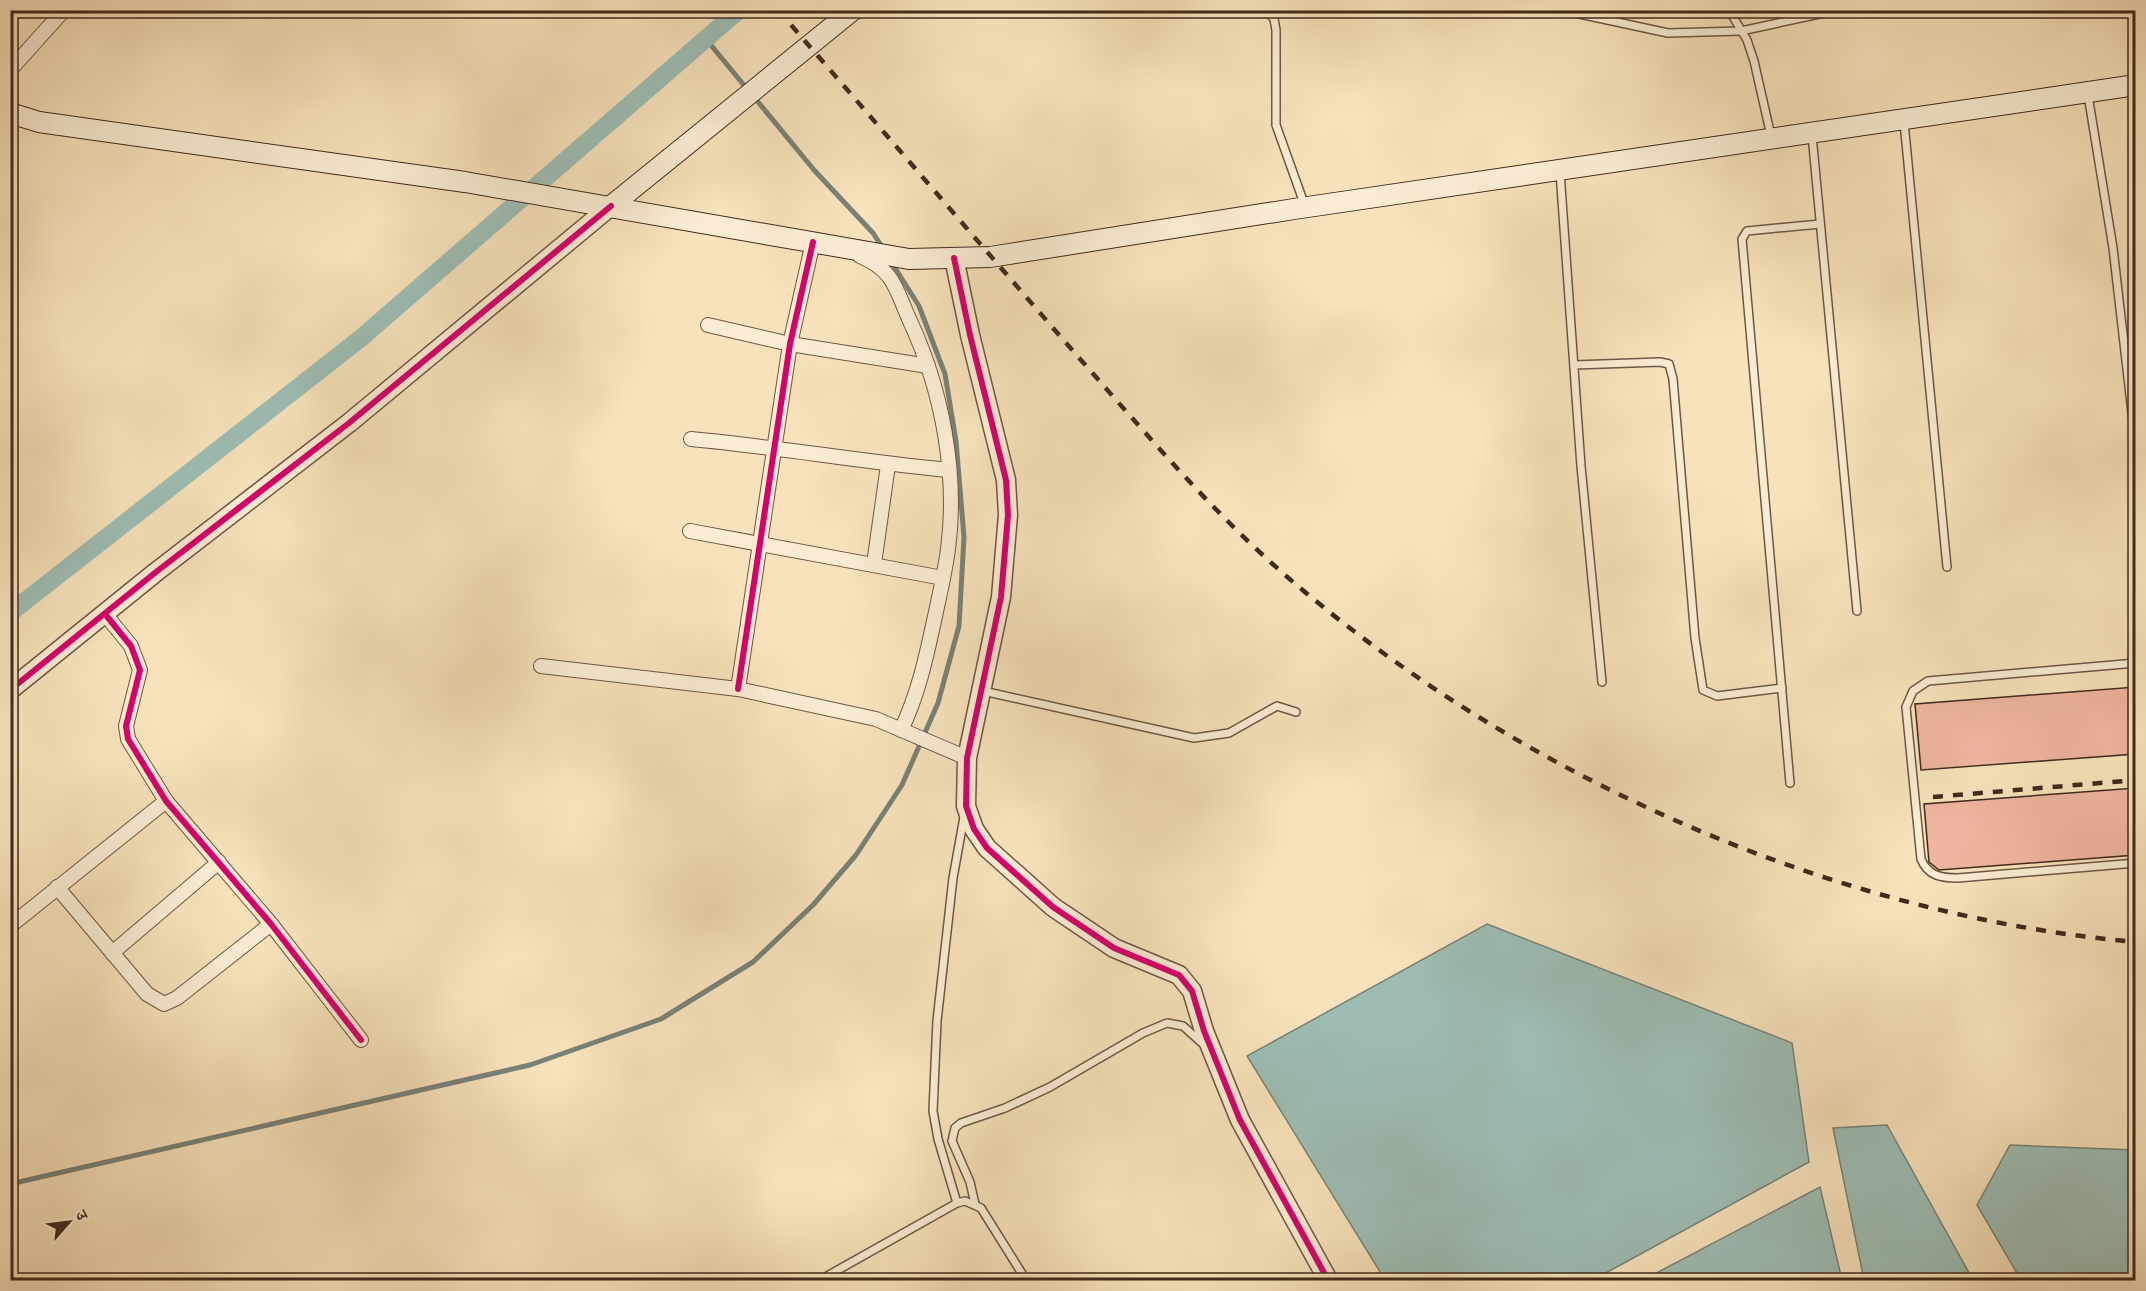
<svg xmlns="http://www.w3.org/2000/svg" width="2146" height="1291" font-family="'IM FELL Great Primer','Noto Serif Devanagari',serif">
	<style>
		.water { fill: #9dbdb4; stroke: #788277; stroke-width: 1.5 }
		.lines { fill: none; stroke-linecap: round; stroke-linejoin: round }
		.stream { stroke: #788277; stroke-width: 5 }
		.canal { stroke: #9dbdb4; stroke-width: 18 }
		.building { fill: #eeb5a0; stroke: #41291c; stroke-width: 1.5 }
		.service-casing { stroke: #6e5744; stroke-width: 10 }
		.minor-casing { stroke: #6e5744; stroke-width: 16 }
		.tertiary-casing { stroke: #6e5744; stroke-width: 21 }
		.secondary-casing { stroke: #41291c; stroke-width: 22 }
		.service { stroke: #faecd3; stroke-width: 7 }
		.minor { stroke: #faecd3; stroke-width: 14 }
		.tertiary { stroke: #faecd3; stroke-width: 18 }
		.secondary { stroke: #faecd3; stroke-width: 20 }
		.rail { stroke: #41291c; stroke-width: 4.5; stroke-dasharray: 10 10; stroke-linecap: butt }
		.cycleway-casing { stroke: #faecd3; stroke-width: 10 }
		.cycleway { stroke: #d6006c; stroke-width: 6 }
	</style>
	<rect width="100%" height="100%" fill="#f7e2bb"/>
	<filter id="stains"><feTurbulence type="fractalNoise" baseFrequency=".00333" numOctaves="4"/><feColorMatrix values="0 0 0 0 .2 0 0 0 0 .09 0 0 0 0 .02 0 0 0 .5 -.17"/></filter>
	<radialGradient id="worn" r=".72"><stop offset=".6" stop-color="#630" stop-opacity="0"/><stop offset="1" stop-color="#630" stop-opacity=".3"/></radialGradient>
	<!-- water -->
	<g class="water">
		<polygon points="1487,924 1792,1043 1809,1162 1593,1280 1385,1280 1247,1056"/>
		<polygon points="1887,1125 1973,1280 1864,1280 1833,1128"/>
		<polygon points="2010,1145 2135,1150 2135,1280 2021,1280 1977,1205"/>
		<polygon points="1820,1187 1842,1280 1643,1280"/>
	</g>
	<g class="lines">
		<!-- stream -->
		<g class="stream">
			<polyline points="705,38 748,90"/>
			<polyline points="754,97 814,170 873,233 884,250"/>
			<polyline points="10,1184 530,1065 661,1019 753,962 813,905 856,855 902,785 938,703 959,626 964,537 956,441 945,374 919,306 890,260"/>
		</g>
		<!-- canal -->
		<polyline class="canal" points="10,613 361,338 739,10"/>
	</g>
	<!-- building -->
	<g class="building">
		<polygon points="2136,687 2136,754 1921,770 1915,704"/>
		<polygon points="2136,788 2136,855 1939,870 1929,862 1924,804"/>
	</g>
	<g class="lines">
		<defs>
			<g id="service">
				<polyline points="1266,10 1274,19 1276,30 1276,125 1305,206"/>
				<polyline points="1561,10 1668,33 1741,31 1838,10"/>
				<polyline points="1729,10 1747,40 1754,61 1771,136"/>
				<polyline points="2088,95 2113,248 2136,447"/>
				<polyline points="1904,122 1947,567"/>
				<polyline points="1812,135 1857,611"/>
				<polyline points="1560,172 1581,466 1602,682"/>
				<polyline points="1574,365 1660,362 1669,364 1673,379 1695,638 1703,690 1717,696 1782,688"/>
				<path d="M2136 663 1928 681 1913 691 1906 707 1921 859C1928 876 1941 878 1958 878L2136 863"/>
				<polyline points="983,691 1194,738 1229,733 1277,706 1296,712"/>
				<polyline points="1790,783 1742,239 1747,231 1820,224"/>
				<polyline points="957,1203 938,1139 933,1111 937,1021 953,878 964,817"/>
				<polyline points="975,1204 970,1182 952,1141 955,1128 961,1123 1005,1108 1050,1087 1143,1033 1167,1023 1183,1026 1202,1043"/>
				<polyline points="820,1280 957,1203 965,1201 981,1208 1026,1280"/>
			</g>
			<g id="minor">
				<polyline points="10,70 64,10"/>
				<path d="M860 256C895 271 895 288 910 321 942 390 958 474 948 549 945 573 939 597 934 621 926 658 918 695 901 730"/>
				<polyline points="708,325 790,344 928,366"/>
				<path d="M691 439C778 447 862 462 949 470"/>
				<polyline points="690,531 943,578"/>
				<polyline points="874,564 888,465"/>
				<polyline points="105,614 131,646 140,670 126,726 128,739 166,801 271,924 361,1040"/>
				<polyline points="541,666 738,689 876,719 967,758"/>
				<polyline points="738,689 790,344 813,242"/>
				<polyline points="57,887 147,994 164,1004 177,998 271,924"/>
				<polyline points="10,926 166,801"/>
				<polyline points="112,953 219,862"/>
			</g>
			<g id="tertiary">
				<polyline points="954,258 970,335 1006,480 1008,515 1001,597 967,758 966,806 974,829 987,848 1053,907 1114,948 1179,975 1192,991 1204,1031 1240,1120 1328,1280"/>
				<polyline points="10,690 156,572 349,423 611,206"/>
			</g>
			<g id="secondary">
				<polyline points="10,113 39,122 465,182 909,259 990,257 1294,209 2136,85"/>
				<polyline points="611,206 853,10"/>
			</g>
		</defs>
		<!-- service casing -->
		<use href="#service" class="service-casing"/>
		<!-- minor casing -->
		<use href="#minor" class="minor-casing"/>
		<!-- tertiary casing -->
		<use href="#tertiary" class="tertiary-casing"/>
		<!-- secondary casing -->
		<use href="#secondary" class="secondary-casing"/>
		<!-- service -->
		<use href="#service" class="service"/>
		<!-- minor -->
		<use href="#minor" class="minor"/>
		<!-- tertiary -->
		<use href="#tertiary" class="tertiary"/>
		<!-- secondary -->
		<use href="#secondary" class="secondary"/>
		<!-- rail -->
		<g class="rail">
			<path d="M778 10C879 126 979 243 1080 359 1150 438 1218 519 1299 587 1527 780 1837 916 2136 942"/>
			<polyline points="1933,797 2136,780"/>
		</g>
		<defs>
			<g id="cycleway">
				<polyline points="954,258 970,335 1006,480 1008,515 1001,597 967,758 966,806 974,829 987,848 1053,907 1114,948 1179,975 1192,991 1204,1031 1240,1120 1328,1280"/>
				<polyline points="105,614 131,646 140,670 126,726 128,739 166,801 271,924 361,1040"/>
				<polyline points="738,689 790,344 813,242"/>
				<polyline points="10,690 156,572 349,423 611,206"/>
			</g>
		</defs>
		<!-- cycleway casing -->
		<use href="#cycleway" class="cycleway-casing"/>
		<!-- cycleway -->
		<use href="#cycleway" class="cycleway"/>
	</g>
	<!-- margin -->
	<rect width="2146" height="1291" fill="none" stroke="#f7e2bb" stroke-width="36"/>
	<rect x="12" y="12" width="2122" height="1267" fill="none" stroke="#41291c" stroke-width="3"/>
	<rect x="18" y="18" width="2110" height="1255" fill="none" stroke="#41291c" stroke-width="1.5"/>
	<!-- north arrow -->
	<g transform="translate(69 1222) rotate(62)" stroke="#faecd3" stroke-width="4.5" paint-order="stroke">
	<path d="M0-4.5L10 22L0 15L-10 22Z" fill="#41291c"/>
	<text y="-9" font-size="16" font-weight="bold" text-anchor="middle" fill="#41291c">उ</text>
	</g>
	<rect width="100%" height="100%" filter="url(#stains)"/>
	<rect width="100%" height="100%" fill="url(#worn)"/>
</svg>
